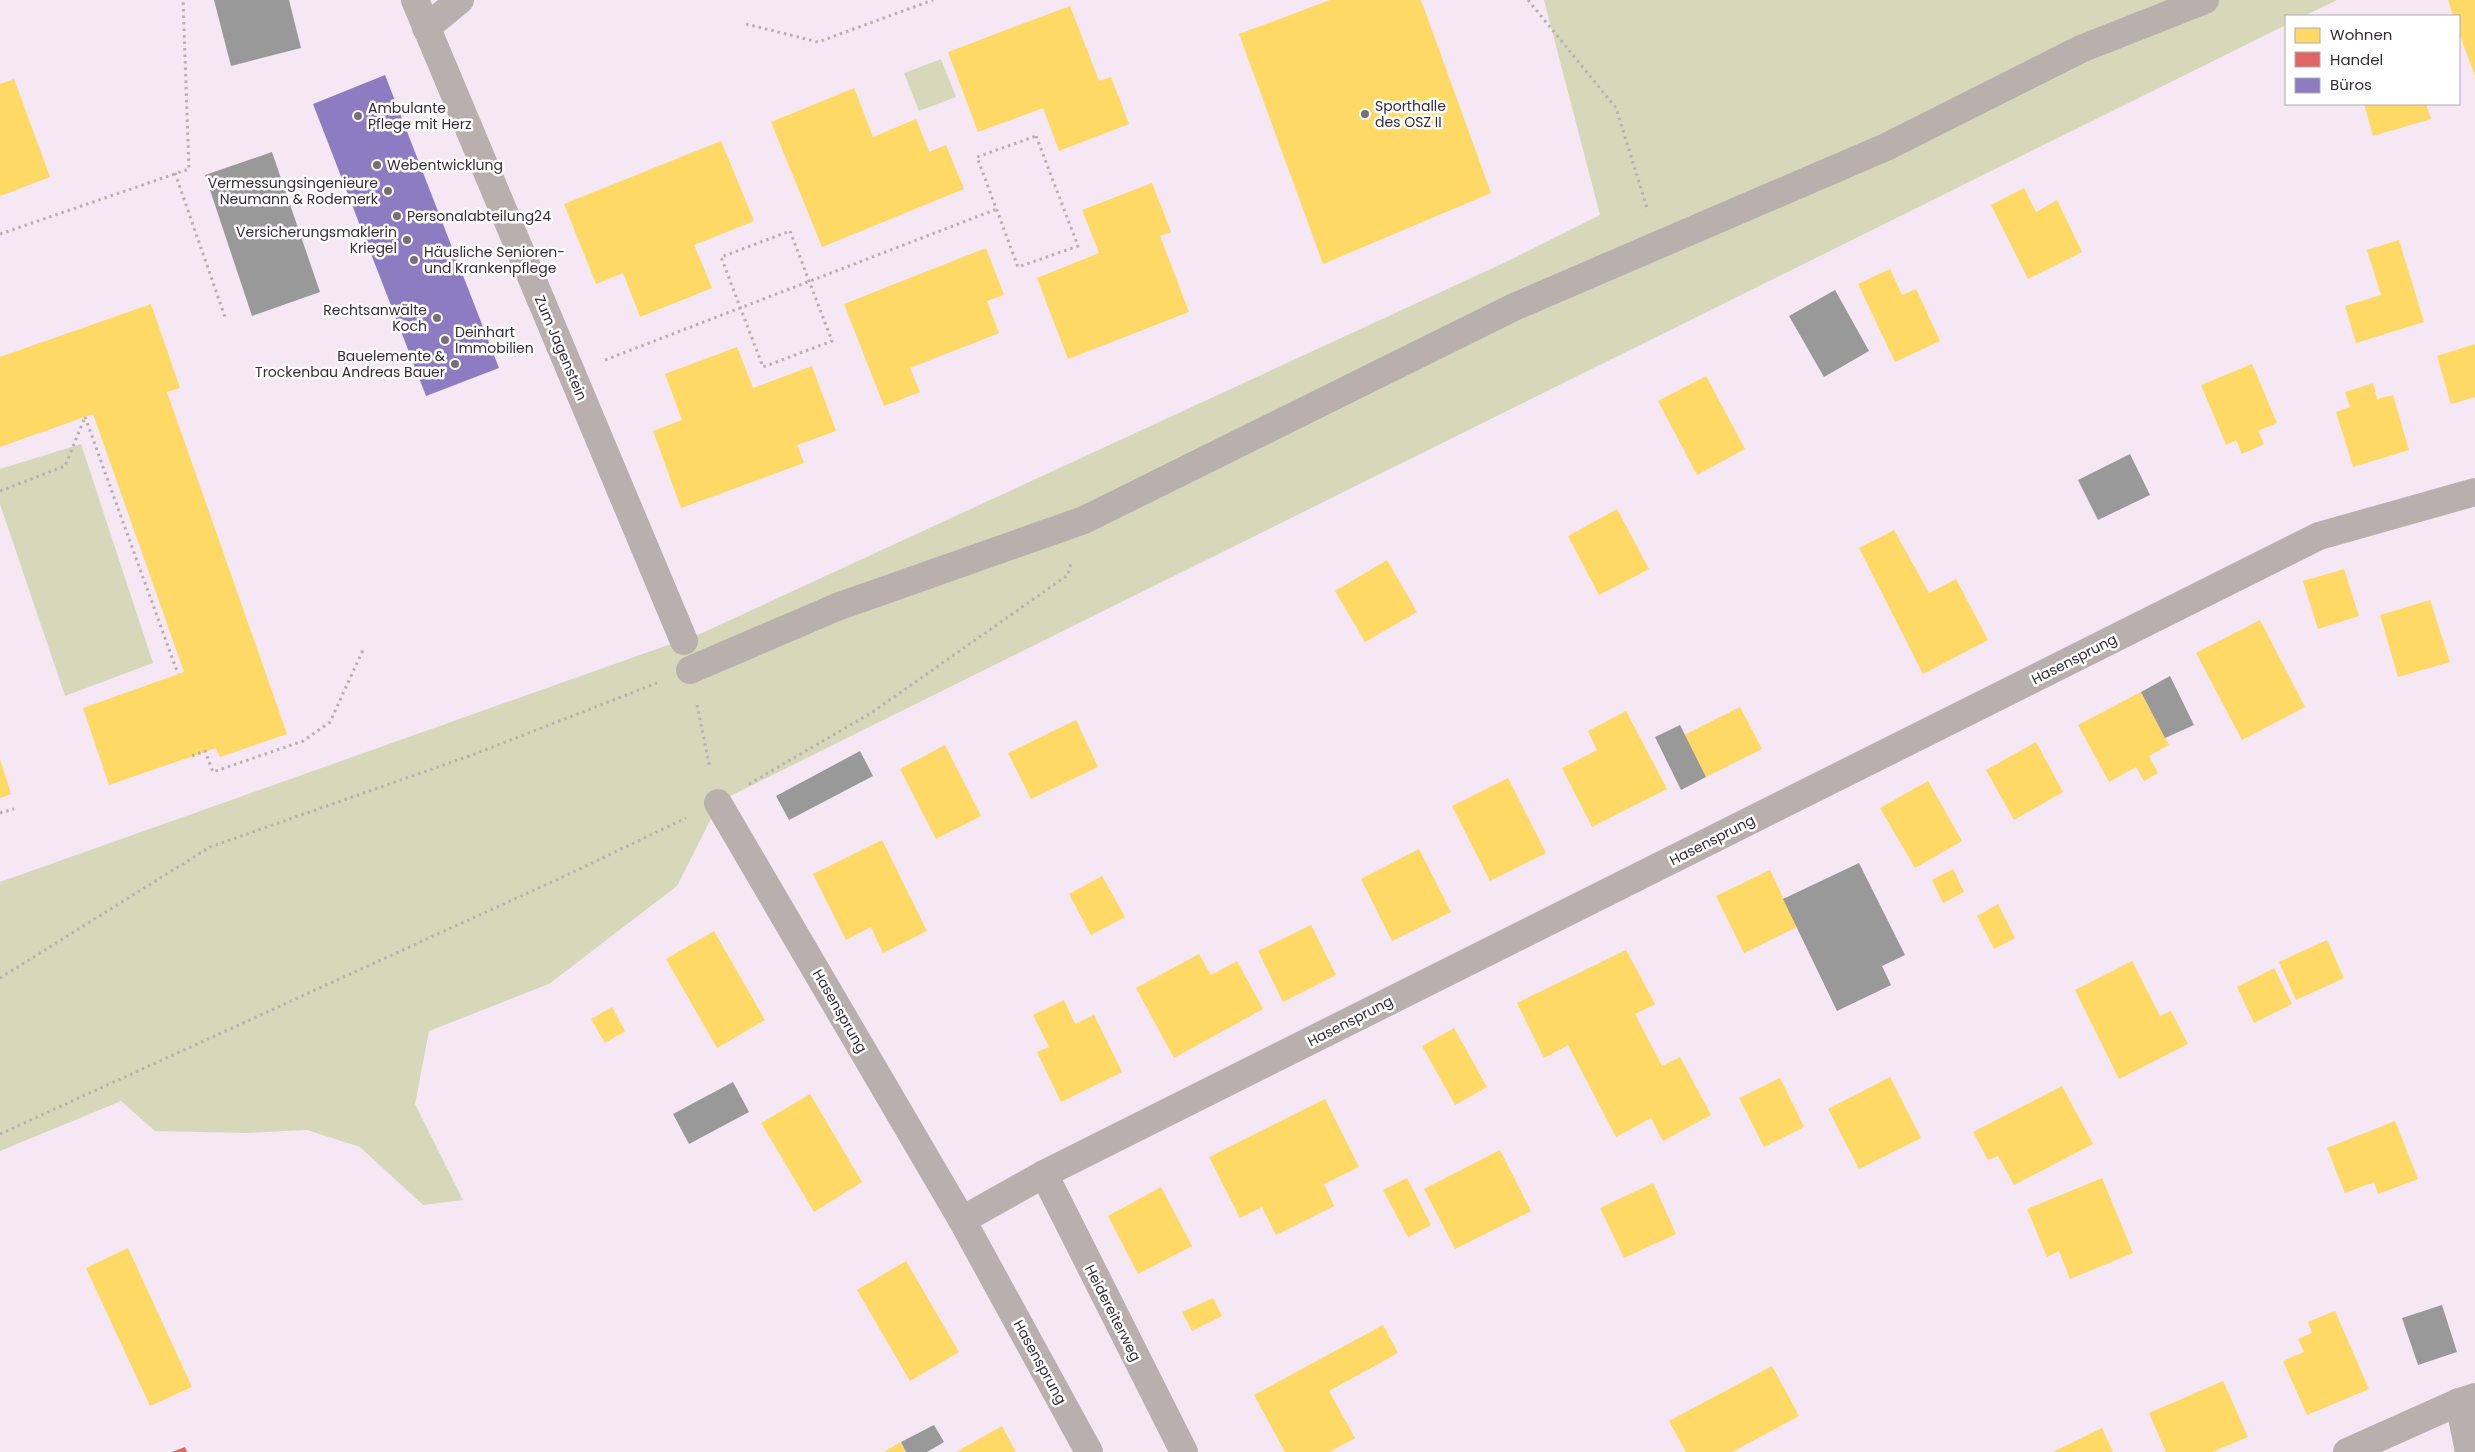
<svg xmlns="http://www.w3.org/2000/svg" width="2475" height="1452" font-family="Poppins,sans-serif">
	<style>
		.green { fill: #d7d8ba }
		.homes { fill: #ffd966 }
		.shops { fill: #e06666 }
		.offices { fill: #8e7cc3 }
		.industry { fill: #999 }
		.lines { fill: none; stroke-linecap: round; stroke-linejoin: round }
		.path { stroke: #b8b0af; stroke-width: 3; stroke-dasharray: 2.5 4; stroke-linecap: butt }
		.minor { stroke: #b9b0ad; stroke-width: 28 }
		.poi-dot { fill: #786d78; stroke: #fff; stroke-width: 2 }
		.labels { text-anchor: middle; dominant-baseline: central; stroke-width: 5; stroke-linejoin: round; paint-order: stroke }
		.poi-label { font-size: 14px; fill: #352c35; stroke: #fff; text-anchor: start }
		.street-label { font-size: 14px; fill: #352c35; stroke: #fff }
	</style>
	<rect width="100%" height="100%" fill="#f5e7f4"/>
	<!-- green -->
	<g class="green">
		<polygon points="1544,0 2337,0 2304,16 2286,16 2286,25 720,801 677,886 549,984 429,1031 415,1104 463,1200 423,1205 360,1147 307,1130 246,1133 155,1131 121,1101 0,1151 0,882 702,633 1508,261 1600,215"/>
		<polygon points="941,59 956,97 919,111 904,73"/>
		<polygon points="81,444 153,663 65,696 0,504 0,469"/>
	</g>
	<!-- homes -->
	<g class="homes">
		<polygon points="1330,0 1421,0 1491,193 1323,264 1239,34"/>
		<polygon points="2448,0 2475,0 2475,76 2459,33 2459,16 2453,16"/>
		<polygon points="1070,6 1099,81 1111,77 1129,124 1059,151 1043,108 978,132 948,52"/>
		<polygon points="14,79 50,177 0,196 0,84"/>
		<polygon points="854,88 873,137 916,119 929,152 946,145 964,189 822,247 771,122"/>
		<polygon points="2364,104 2426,104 2431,119 2373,136"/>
		<polygon points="721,141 754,221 694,245 712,288 640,317 623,273 596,284 564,204"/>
		<polygon points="1152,183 1171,232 1160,236 1189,312 1068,359 1037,278 1099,253 1082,210"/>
		<polygon points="2024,188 2036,212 2057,200 2082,252 2028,279 1991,205"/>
		<polygon points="2399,240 2424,322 2356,343 2345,306 2381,295 2367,250"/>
		<polygon points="986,248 1004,295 987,301 999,333 910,368 920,392 884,406 844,304"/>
		<polygon points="1890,269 1902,295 1916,289 1940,341 1895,362 1858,284"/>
		<polygon points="151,304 180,388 167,392 287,734 220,757 216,748 109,785 83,708 184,672 93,414 0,447 0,357"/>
		<polygon points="2475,344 2475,397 2451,404 2437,356"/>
		<polygon points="737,347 753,388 812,366 836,431 797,445 804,463 681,508 653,431 682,420 665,374"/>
		<polygon points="2252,364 2277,423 2258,431 2264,444 2242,454 2236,440 2226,445 2201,385"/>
		<polygon points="1706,376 1745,449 1697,475 1658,401"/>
		<polygon points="2373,383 2377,399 2393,395 2409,450 2353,467 2336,412 2350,407 2345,392"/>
		<polygon points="1617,509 1649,569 1599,595 1568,536"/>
		<polygon points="1894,530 1929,593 1956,579 1988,640 1923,674 1859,548"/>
		<polygon points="1387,560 1417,612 1365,642 1335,591"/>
		<polygon points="2344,569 2359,616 2318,629 2303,581"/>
		<polygon points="2430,600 2450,662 2398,677 2380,615"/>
		<polygon points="2260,620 2305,707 2242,740 2196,653"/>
		<polygon points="2141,692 2169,745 2149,756 2158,773 2144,781 2136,767 2109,782 2078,725"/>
		<polygon points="1740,707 1762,749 1706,777 1684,735"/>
		<polygon points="1626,711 1667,789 1592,827 1562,768 1597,750 1588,731"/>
		<polygon points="1076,720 1098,767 1031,799 1008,753"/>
		<polygon points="2036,742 2063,792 2014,820 1986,770"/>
		<polygon points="945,745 981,816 936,839 900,769"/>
		<polygon points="0,759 11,794 0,798"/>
		<polygon points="1508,778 1546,853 1490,881 1452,806"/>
		<polygon points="1928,781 1962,841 1915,868 1880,808"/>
		<polygon points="882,840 927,931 883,953 871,927 846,940 813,874"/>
		<polygon points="1419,849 1451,912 1392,941 1361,879"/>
		<polygon points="1953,869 1964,892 1943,903 1932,880"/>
		<polygon points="1770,870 1797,927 1744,953 1716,896"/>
		<polygon points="1102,876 1125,917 1091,935 1069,894"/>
		<polygon points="1998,904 2015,938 1994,949 1977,916"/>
		<polygon points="1311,925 1336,975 1283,1002 1258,951"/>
		<polygon points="714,931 765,1020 717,1048 666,959"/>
		<polygon points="2327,940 2344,978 2296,1000 2279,962"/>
		<polygon points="1626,950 1655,1004 1635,1014 1662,1066 1680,1057 1711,1115 1663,1141 1651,1118 1616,1137 1568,1045 1544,1058 1517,1003"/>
		<polygon points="1199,954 1211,975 1237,961 1263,1009 1174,1058 1136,988"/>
		<polygon points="2132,961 2160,1016 2171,1011 2188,1044 2119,1079 2075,990"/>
		<polygon points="2274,968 2292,1004 2254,1023 2237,987"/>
		<polygon points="1064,1000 1075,1024 1094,1015 1122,1072 1061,1102 1037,1052 1049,1047 1033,1015"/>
		<polygon points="612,1007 625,1031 605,1043 591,1019"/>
		<polygon points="1454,1028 1487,1087 1455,1105 1422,1046"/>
		<polygon points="1890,1077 1921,1138 1859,1169 1828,1109"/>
		<polygon points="1780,1078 1804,1127 1764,1147 1739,1098"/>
		<polygon points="2062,1086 2093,1144 2014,1185 1998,1156 1988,1160 1973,1132"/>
		<polygon points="810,1094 862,1182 814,1212 761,1123"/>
		<polygon points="1325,1099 1359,1167 1324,1184 1334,1206 1276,1235 1262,1207 1240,1218 1209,1157"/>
		<polygon points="2395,1121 2418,1179 2378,1194 2374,1182 2345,1193 2327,1148"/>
		<polygon points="1500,1150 1531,1211 1455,1249 1424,1189"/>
		<polygon points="1407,1178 1431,1225 1408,1237 1383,1190"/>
		<polygon points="2102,1178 2133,1253 2070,1279 2059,1251 2047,1257 2027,1209"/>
		<polygon points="1653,1183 1676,1234 1624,1258 1600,1208"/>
		<polygon points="1161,1187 1192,1246 1138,1274 1108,1216"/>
		<polygon points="128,1248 192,1387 150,1406 86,1268"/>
		<polygon points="906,1261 959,1352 910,1381 857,1290"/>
		<polygon points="1213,1298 1222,1316 1192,1331 1182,1312"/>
		<polygon points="2335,1311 2369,1389 2307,1415 2283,1361 2304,1352 2298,1339 2312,1333 2308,1322"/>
		<polygon points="1383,1325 1398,1353 1329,1391 1355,1438 1329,1452 1285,1452 1254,1395"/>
		<polygon points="1772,1366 1799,1416 1732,1452 1686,1452 1669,1421"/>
		<polygon points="2223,1381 2248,1437 2212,1452 2166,1452 2149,1413"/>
		<polygon points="1002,1426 1016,1452 956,1452"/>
		<polygon points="2102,1428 2113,1452 2053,1452"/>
		<polygon points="901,1442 906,1452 886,1452 885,1451"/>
	</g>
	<!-- shops -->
	<polygon class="shops" points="185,1447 187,1452 172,1452"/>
	<!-- offices -->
	<polygon class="offices" points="385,75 499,368 426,396 313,104"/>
	<!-- industry -->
	<g class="industry">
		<polygon points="214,0 289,0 301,48 231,66"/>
		<polygon points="272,152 320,292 252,316 205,175"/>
		<polygon points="1835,290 1869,351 1824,377 1789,316"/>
		<polygon points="2130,454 2150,495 2098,520 2078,480"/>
		<polygon points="2170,676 2194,725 2165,738 2141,692"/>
		<polygon points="1680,725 1706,777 1681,790 1655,737"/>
		<polygon points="860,751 873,776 789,820 776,796"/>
		<polygon points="1859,863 1905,955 1882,966 1891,985 1837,1011 1783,899"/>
		<polygon points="733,1082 749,1112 689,1144 673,1114"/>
		<polygon points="2442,1305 2457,1352 2418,1365 2402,1318"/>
		<polygon points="934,1425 944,1442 927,1452 906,1452 901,1442"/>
	</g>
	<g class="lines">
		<!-- path -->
		<g class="path">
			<polyline points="1528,0 1616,108 1648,211"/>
			<polyline points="746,24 818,42 933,0"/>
			<polygon points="1036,136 1078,246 1018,267 977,157"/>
			<polyline points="175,173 225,317"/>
			<polygon points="790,231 832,341 763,367 721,257"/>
			<polyline points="0,234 189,169 183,0"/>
			<polyline points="605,360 997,209"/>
			<polyline points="85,417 178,674"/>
			<polyline points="0,491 65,466 85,417"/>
			<polyline points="697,705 710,768"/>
			<polyline points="192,756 205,751 213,772 303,741 330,722 363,650"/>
			<polyline points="749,784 871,713 1068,575 1071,563"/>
			<polyline points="0,813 14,809"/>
			<polyline points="0,978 210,847 472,755 657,683"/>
			<polyline points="0,1134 567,875 686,818"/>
		</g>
		<!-- minor -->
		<g class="minor">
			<polyline points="415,0 684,641"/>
			<polyline points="426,28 460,0"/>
			<polyline points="690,670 837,607 1084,520 1514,307 1886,147 2081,49 2205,0"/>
			<polyline points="718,803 962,1220 1089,1452"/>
			<polyline points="1044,1174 1184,1452"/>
			<polyline points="962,1220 1044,1174 2319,536 2475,492"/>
			<polyline points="2459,1402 2469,1452"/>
			<polyline points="2347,1452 2459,1402 2475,1397"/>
		</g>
	</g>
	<!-- markers -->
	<g class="poi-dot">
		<circle cx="1365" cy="114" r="5"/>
		<circle cx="358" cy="116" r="5"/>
		<circle cx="377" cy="165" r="5"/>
		<circle cx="388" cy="191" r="5"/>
		<circle cx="397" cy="216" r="5"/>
		<circle cx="407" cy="240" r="5"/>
		<circle cx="414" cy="260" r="5"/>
		<circle cx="437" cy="318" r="5"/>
		<circle cx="445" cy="340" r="5"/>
		<circle cx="455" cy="364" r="5"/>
	</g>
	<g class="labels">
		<!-- poi labels -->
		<g class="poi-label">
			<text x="1375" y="106">Sporthalle<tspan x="1375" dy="16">des OSZ II</tspan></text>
			<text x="368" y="108">Ambulante<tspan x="368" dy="16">Pflege mit Herz</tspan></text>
			<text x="387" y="165">Webentwicklung</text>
			<text x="378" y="183" text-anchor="end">Vermessungsingenieure<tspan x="378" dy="16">Neumann &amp; Rodemerk</tspan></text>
			<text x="407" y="216">Personalabteilung24</text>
			<text x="397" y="232" text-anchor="end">Versicherungsmaklerin<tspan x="397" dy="16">Kriegel</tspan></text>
			<text x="424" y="252">Häusliche Senioren-<tspan x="424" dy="16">und Krankenpflege</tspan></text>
			<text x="427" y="310" text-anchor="end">Rechtsanwälte<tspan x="427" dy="16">Koch</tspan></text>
			<text x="455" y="332">Deinhart<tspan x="455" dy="16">Immobilien</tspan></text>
			<text x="445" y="356" text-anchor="end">Bauelemente &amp;<tspan x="445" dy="16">Trockenbau Andreas Bauer</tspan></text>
		</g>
		<!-- street labels -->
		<g class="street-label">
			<text transform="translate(561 348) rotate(67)">Zum Jagenstein</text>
			<text transform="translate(2074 659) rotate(-27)">Hasensprung</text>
			<text transform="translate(1712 840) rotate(-27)">Hasensprung</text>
			<text transform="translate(840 1011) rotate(60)">Hasensprung</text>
			<text transform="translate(1350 1021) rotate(-27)">Hasensprung</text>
			<text transform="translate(1113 1313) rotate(63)">Heidereiterweg</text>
			<text transform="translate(1040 1362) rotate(61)">Hasensprung</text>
		</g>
	</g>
	<!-- legend -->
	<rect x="2285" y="15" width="175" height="90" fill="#ffffff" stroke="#aeabae"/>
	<rect x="2295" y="28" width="25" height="15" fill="#ffd966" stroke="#aeabae"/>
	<text x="2330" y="40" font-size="15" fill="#352c35">Wohnen</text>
	<rect x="2295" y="52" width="25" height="15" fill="#e06666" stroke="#aeabae"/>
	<text x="2330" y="65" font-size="15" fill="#352c35">Handel</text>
	<rect x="2295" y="78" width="25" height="15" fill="#8e7cc3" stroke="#aeabae"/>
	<text x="2330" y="90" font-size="15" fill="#352c35">Büros</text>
</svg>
